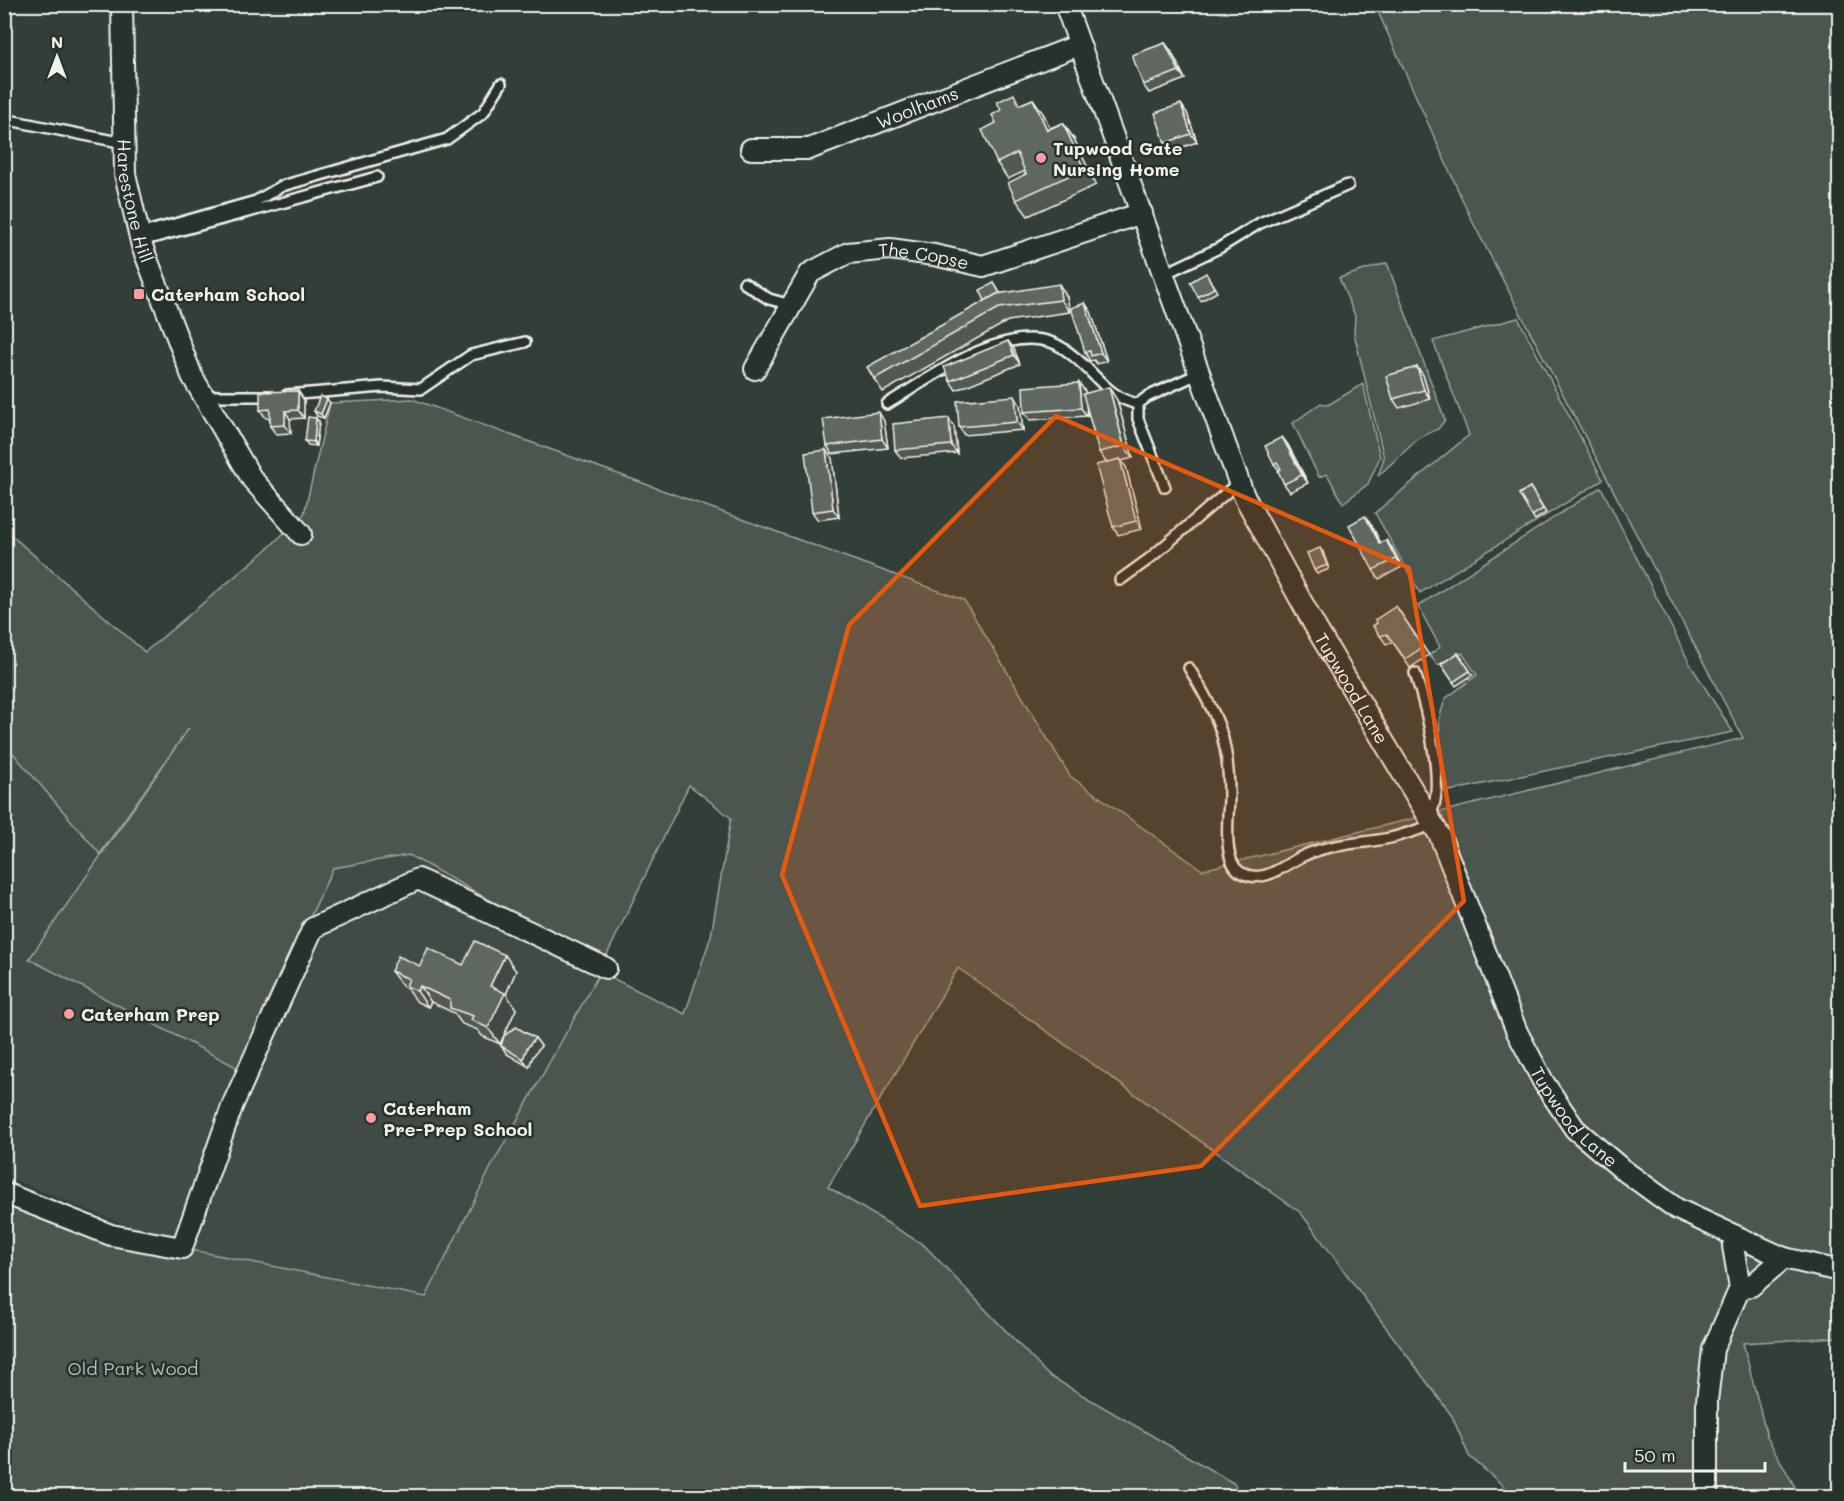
<svg xmlns="http://www.w3.org/2000/svg" width="1844" height="1501" font-family="Mali,sans-serif">
	<style>
		.built { fill: #404b44 }
		.green { fill: #4c564f; stroke: #a0a49c; stroke-width: 1.5 }
		.lines { fill: none; stroke-linecap: round; stroke-linejoin: round }
		.service-casing { stroke: #f4f1e8; stroke-width: 14 }
		.minor-casing { stroke: #f4f1e8; stroke-width: 24 }
		.service { stroke: #26332d; stroke-width: 9 }
		.minor { stroke: #26332d; stroke-width: 20 }
		.wall { fill: #525953; stroke: #f4f1e8; stroke-width: 1.5 }
		.shaded-wall { fill: #424944; stroke: #f4f1e8; stroke-width: 1.5 }
		.building { fill: #5f6861; stroke: #f4f1e8; stroke-width: 1.5 }
		.marked { fill: #e8590c; fill-opacity: 0.2; stroke: #e8590c; stroke-width: 4.5; stroke-linejoin: round }
		.poi-dot { fill: #ff9aa2; stroke: #26332d; stroke-width: 2 }
		.labels { text-anchor: middle; dominant-baseline: central; stroke-width: 5; stroke-linejoin: round; paint-order: stroke }
		.street-label { font-size: 18px; fill: #f4f1e8; stroke: #26332d }
		.poi-label { font-size: 18px; font-weight: bold; fill: #f4f1e8; stroke: #26332d; text-anchor: start }
		.park-label { font-size: 18px; fill: #b9bbb2; stroke: #26332d }
	</style>
	<rect width="100%" height="100%" fill="#323e38"/>
	<filter id="ink" filterUnits="userSpaceOnUse"><feTurbulence type="fractalNoise" baseFrequency=".0167" numOctaves="2"/><feDisplacementMap in="SourceGraphic" scale="12" xChannelSelector="R" yChannelSelector="G"/><feConvolveMatrix kernelMatrix="1 2 1 2 8 2 1 2 1" color-interpolation-filters="sRGB"/></filter>
	<g filter="url(#ink)">
		<!-- built -->
		<polygon class="built" points="4,744 100,854 29,959 240,1069 333,868 408,854 603,963 491,1167 426,1297 182,1248 5,1176"/>
		<!-- green -->
		<g class="green">
			<polygon points="1375,5 1839,5 1839,1337 1743,1343 1767,1437 1800,1496 1515,1496 1469,1456 1452,1416 1301,1213 958,968 828,1187 924,1245 1048,1375 1235,1484 1238,1496 5,1496 5,1195 182,1248 426,1297 491,1167 600,972 685,1014 711,936 731,818 689,785 603,963 409,855 333,868 240,1069 29,959 189,728 100,854 5,744 4,529 145,652 264,552 304,514 330,403 412,399 964,600 1070,776 1202,870 1743,738 1471,219"/>
			<polygon points="1387,263 1445,420 1438,429 1419,438 1378,476 1384,458 1354,333 1355,316 1339,278"/>
			<polygon points="1518,318 1603,480 1420,593 1375,513 1469,435 1433,341"/>
			<polygon points="1363,384 1380,457 1368,484 1343,503 1327,474 1319,477 1293,423 1321,403 1328,405"/>
			<polygon points="1601,487 1690,664 1733,732 1444,792 1439,720 1445,699 1477,675 1462,653 1438,665 1429,655 1440,647 1418,606"/>
		</g>
		<g class="lines">
			<defs>
				<g id="service">
					<polyline points="4,119 124,143"/>
					<polyline points="139,234 256,201 282,186 447,139 483,113 501,84"/>
					<polyline points="141,241 377,177"/>
					<polyline points="1164,274 1219,248 1260,223 1348,185"/>
					<polyline points="744,283 769,299 791,305"/>
					<polyline points="287,395 382,387 421,389 471,355 525,342"/>
					<polyline points="204,396 270,396"/>
					<path d="M887 404C929 379 999 326 1050 342 1058 344 1070 353 1077 359 1098 377 1111 399 1138 404"/>
					<polyline points="1165,487 1138,419 1138,404 1147,397 1200,373"/>
					<polyline points="1120,580 1149,559 1239,482"/>
					<path d="M1189 668C1218 716 1229 738 1229 796 1229 815 1221 863 1242 873 1265 885 1286 863 1305 855 1333 843 1361 844 1390 838 1404 835 1419 829 1433 825"/>
					<path d="M1415 673C1425 704 1448 789 1429 817"/>
				</g>
				<g id="minor">
					<path id="s1" d="M122 4 125 174 142 246 192 376 252 479 301 534"/>
					<path id="s2" d="M1065 4 1244 496 1316 628 1440 836 1517 1032 1544 1083 1575 1129 1622 1169 1677 1209 1784 1258"/>
					<path id="s3" d="M751 149H809L1079 45"/>
					<path id="s4" d="M755 369 810 273 848 253 890 249 934 255 983 266 1142 213"/>
					<polyline points="4,1193 111,1235 182,1248 233,1104 313,928 418,879 606,968"/>
					<polyline points="1735,1238 1733,1246 1740,1288"/>
					<polyline points="1740,1288 1751,1286 1784,1258 1840,1271"/>
					<polyline points="1707,1496 1707,1401 1713,1349 1740,1288"/>
				</g>
			</defs>
			<!-- service casing -->
			<use href="#service" class="service-casing"/>
			<!-- minor casing -->
			<use href="#minor" class="minor-casing"/>
			<!-- service -->
			<use href="#service" class="service"/>
			<!-- minor -->
			<use href="#minor" class="minor"/>
		</g>
		<!-- wall -->
		<g class="wall">
			<polygon points="1165,43 1171,51 1185,79 1149,93 1143,85"/>
			<polygon points="1033,99 1044,115 1050,128 1063,123 1074,139 1096,185 1028,216 1016,200 1026,174 1025,171 1008,179 997,163 996,123 1021,104"/>
			<polygon points="1187,113 1197,142 1171,151 1165,143"/>
			<polygon points="1209,278 1217,292 1201,301 1198,297"/>
			<polygon points="994,283 1000,293 1067,297 1070,312 1008,321 883,392 874,379 985,301"/>
			<polygon points="1085,303 1091,312 1107,361 1097,364 1094,360 1090,361 1085,352"/>
			<polygon points="1008,341 1014,349 1020,364 956,390 950,381"/>
			<polygon points="1417,367 1423,375 1430,399 1399,408 1393,399"/>
			<polygon points="1079,383 1085,391 1085,393 1117,400 1133,458 1121,461 1126,467 1142,529 1118,535 1113,527 1106,462 1099,452 1086,404 1087,416 1030,420 1024,412"/>
			<polygon points="298,391 304,400 304,418 290,419 291,433 276,434 270,426 270,418 266,418 260,410"/>
			<polygon points="330,403 324,418 317,416 314,411"/>
			<polygon points="1020,405 1023,430 964,435 959,427"/>
			<polygon points="884,421 888,448 832,454 827,446"/>
			<polygon points="319,422 316,446 308,445 305,441"/>
			<polygon points="954,427 957,453 901,458 895,450"/>
			<polygon points="1282,437 1288,445 1308,483 1290,492 1284,484 1279,470 1274,464"/>
			<polygon points="832,458 839,517 818,520 812,512"/>
			<polygon points="1530,487 1546,513 1535,520 1519,494"/>
			<polygon points="1371,524 1381,543 1386,540 1392,548 1402,567 1379,579 1373,570"/>
			<polygon points="1323,552 1329,569 1317,574 1314,570"/>
			<polygon points="1396,606 1429,655 1410,668 1393,642 1386,644 1373,626"/>
			<polygon points="1458,653 1473,675 1456,686 1441,664"/>
			<polygon points="420,966 516,971 506,994 516,1009 500,1044 482,1036 478,1030 462,1024 454,1013 431,1002 428,1007 417,1002 408,989 403,987 391,971"/>
			<polygon points="535,1038 541,1046 533,1056 529,1067 507,1054 501,1046"/>
		</g>
		<!-- shaded-wall -->
		<g class="shaded-wall">
			<polygon points="1165,43 1171,51 1185,79 1179,71"/>
			<polygon points="1033,99 1044,115 1058,146 1047,130"/>
			<polygon points="1181,104 1187,113 1197,142 1191,134"/>
			<polygon points="1063,123 1074,139 1096,185 1084,169"/>
			<polygon points="1059,284 1067,297 1070,312 1061,300"/>
			<polygon points="1085,303 1091,312 1107,361 1101,353"/>
			<polygon points="1008,341 1014,349 1020,364 1014,355"/>
			<polygon points="1417,367 1423,375 1430,399 1424,390"/>
			<polygon points="1079,383 1085,391 1087,416 1081,408"/>
			<polygon points="1109,387 1117,400 1133,458 1124,446"/>
			<polygon points="298,391 304,400 304,418 298,410"/>
			<polygon points="1015,396 1020,405 1023,430 1017,422"/>
			<polygon points="327,399 330,403 324,418 321,414"/>
			<polygon points="285,411 290,419 291,433 285,425"/>
			<polygon points="879,412 884,421 888,448 882,439"/>
			<polygon points="316,418 319,422 316,446 314,442"/>
			<polygon points="949,418 954,427 957,453 951,445"/>
			<polygon points="1282,437 1288,445 1308,483 1302,475"/>
			<polygon points="826,450 832,458 839,517 833,509"/>
			<polygon points="1120,459 1126,467 1142,529 1136,521"/>
			<polygon points="1365,516 1371,524 1385,552 1380,544"/>
			<polygon points="1386,540 1392,548 1402,567 1396,559"/>
			<polygon points="1320,548 1323,552 1329,569 1327,565"/>
			<polygon points="505,955 516,971 506,994 516,1009 500,1044 488,1028 490,986"/>
			<polygon points="420,986 431,1002 428,1007 417,991"/>
			<polygon points="535,1038 541,1046 533,1056 529,1067 523,1059 527,1048"/>
		</g>
		<!-- building -->
		<g class="building">
			<polygon points="1165,43 1179,71 1143,85 1132,55"/>
			<polygon points="1014,94 1019,105 1033,99 1047,130 1063,123 1084,169 1016,200 1008,183 1026,174 1017,153 997,163 982,130 996,123 992,115 1001,110 997,102"/>
			<polygon points="1181,104 1191,134 1165,143 1155,113"/>
			<polygon points="1206,273 1214,288 1198,297 1190,282"/>
			<polygon points="994,283 1000,294 997,294 985,301 980,290"/>
			<polygon points="1059,284 1061,300 999,308 874,379 867,367 997,294"/>
			<polygon points="1085,303 1101,353 1091,356 1090,351 1085,352 1071,308"/>
			<polygon points="1008,341 1014,355 950,381 944,367"/>
			<polygon points="1417,367 1424,390 1393,399 1386,376"/>
			<polygon points="1079,383 1081,408 1024,412 1023,387"/>
			<polygon points="1109,387 1124,446 1099,452 1083,394"/>
			<polygon points="298,391 298,410 285,411 285,425 270,426 270,409 260,410 260,392"/>
			<polygon points="320,396 327,399 321,414 314,411"/>
			<polygon points="1015,396 1017,422 959,427 957,401"/>
			<polygon points="879,412 882,439 827,446 823,419"/>
			<polygon points="308,417 316,418 314,442 305,441"/>
			<polygon points="949,418 951,445 895,450 893,424"/>
			<polygon points="1282,437 1302,475 1284,484 1278,471 1281,469 1277,462 1274,464 1265,446"/>
			<polygon points="826,450 833,509 812,512 805,453"/>
			<polygon points="1120,459 1136,521 1113,527 1096,465"/>
			<polygon points="1530,487 1543,509 1532,516 1519,494"/>
			<polygon points="1365,516 1380,544 1386,540 1396,559 1373,570 1349,525"/>
			<polygon points="1320,548 1327,565 1314,570 1307,553"/>
			<polygon points="1396,606 1423,647 1405,659 1387,634 1380,636 1373,626 1377,623 1375,620"/>
			<polygon points="1458,653 1470,671 1453,682 1441,664"/>
			<polygon points="475,941 505,955 490,986 505,993 488,1028 471,1020 473,1016 450,1008 450,1000 420,986 417,991 406,986 409,979 391,971 398,956 420,966 428,948 463,965"/>
			<polygon points="516,1027 535,1038 527,1048 523,1059 501,1046 504,1036"/>
		</g>
	</g>
	<!-- marked area -->
	<path class="marked" d="M1056 416 1409 568 1464 901 1201 1166 920 1206 782 875 849 625Z"/>
	<!-- markers -->
	<g class="poi-dot">
		<circle cx="1041" cy="158" r="6"/>
		<rect x="133" y="288" width="12" height="12" rx="3"/>
		<circle cx="69" cy="1014" r="6"/>
		<circle cx="371" cy="1118" r="6"/>
	</g>
	<g class="labels">
		<!-- street labels -->
		<g class="street-label">
			<text stroke="none"><textPath href="#s3" startOffset="174">Woolhams</textPath></text>
			<text stroke="none"><textPath href="#s1" startOffset="198">Harestone Hill</textPath></text>
			<text stroke="none"><textPath href="#s4" startOffset="230">The Copse</textPath></text>
			<text stroke="none"><textPath href="#s2" startOffset="744">Tupwood Lane</textPath></text>
			<text stroke="none"><textPath href="#s2" startOffset="1230">Tupwood Lane</textPath></text>
		</g>
		<!-- poi labels -->
		<g class="poi-label">
			<text x="1053" y="148">Tupwood Gate<tspan x="1053" dy="21">Nursing Home</tspan></text>
			<text x="151" y="294">Caterham School</text>
			<text x="81" y="1014">Caterham Prep</text>
			<text x="383" y="1108">Caterham<tspan x="383" dy="21">Pre-Prep School</tspan></text>
		</g>
		<!-- park labels -->
		<g class="park-label">
			<text x="133" y="1368">Old Park Wood</text>
		</g>
	</g>
	<!-- margin -->
	<rect width="1844" height="1501" fill="none" stroke="#26332d" stroke-width="24"/>
	<rect x="12" y="12" width="1820" height="1477" fill="none" stroke="#f4f1e8" stroke-width="2" filter="url(#ink)"/>
	<!-- north arrow -->
	<g transform="translate(57 57)" stroke="#26332d" stroke-width="4.5" paint-order="stroke">
	<path d="M0-4.5L10 22L0 15L-10 22Z" fill="#f4f1e8"/>
	<text y="-9" font-size="16" font-weight="bold" text-anchor="middle" fill="#f4f1e8">N</text>
	</g>
	<!-- scale -->
	<path d="M1625 1462v9h140v-9" fill="none" stroke="#f4f1e8" stroke-width="3"/>
	<text x="1634" y="1462" font-size="18" fill="#f4f1e8" stroke="#26332d" stroke-width="4.5" paint-order="stroke">50 m</text>
</svg>
